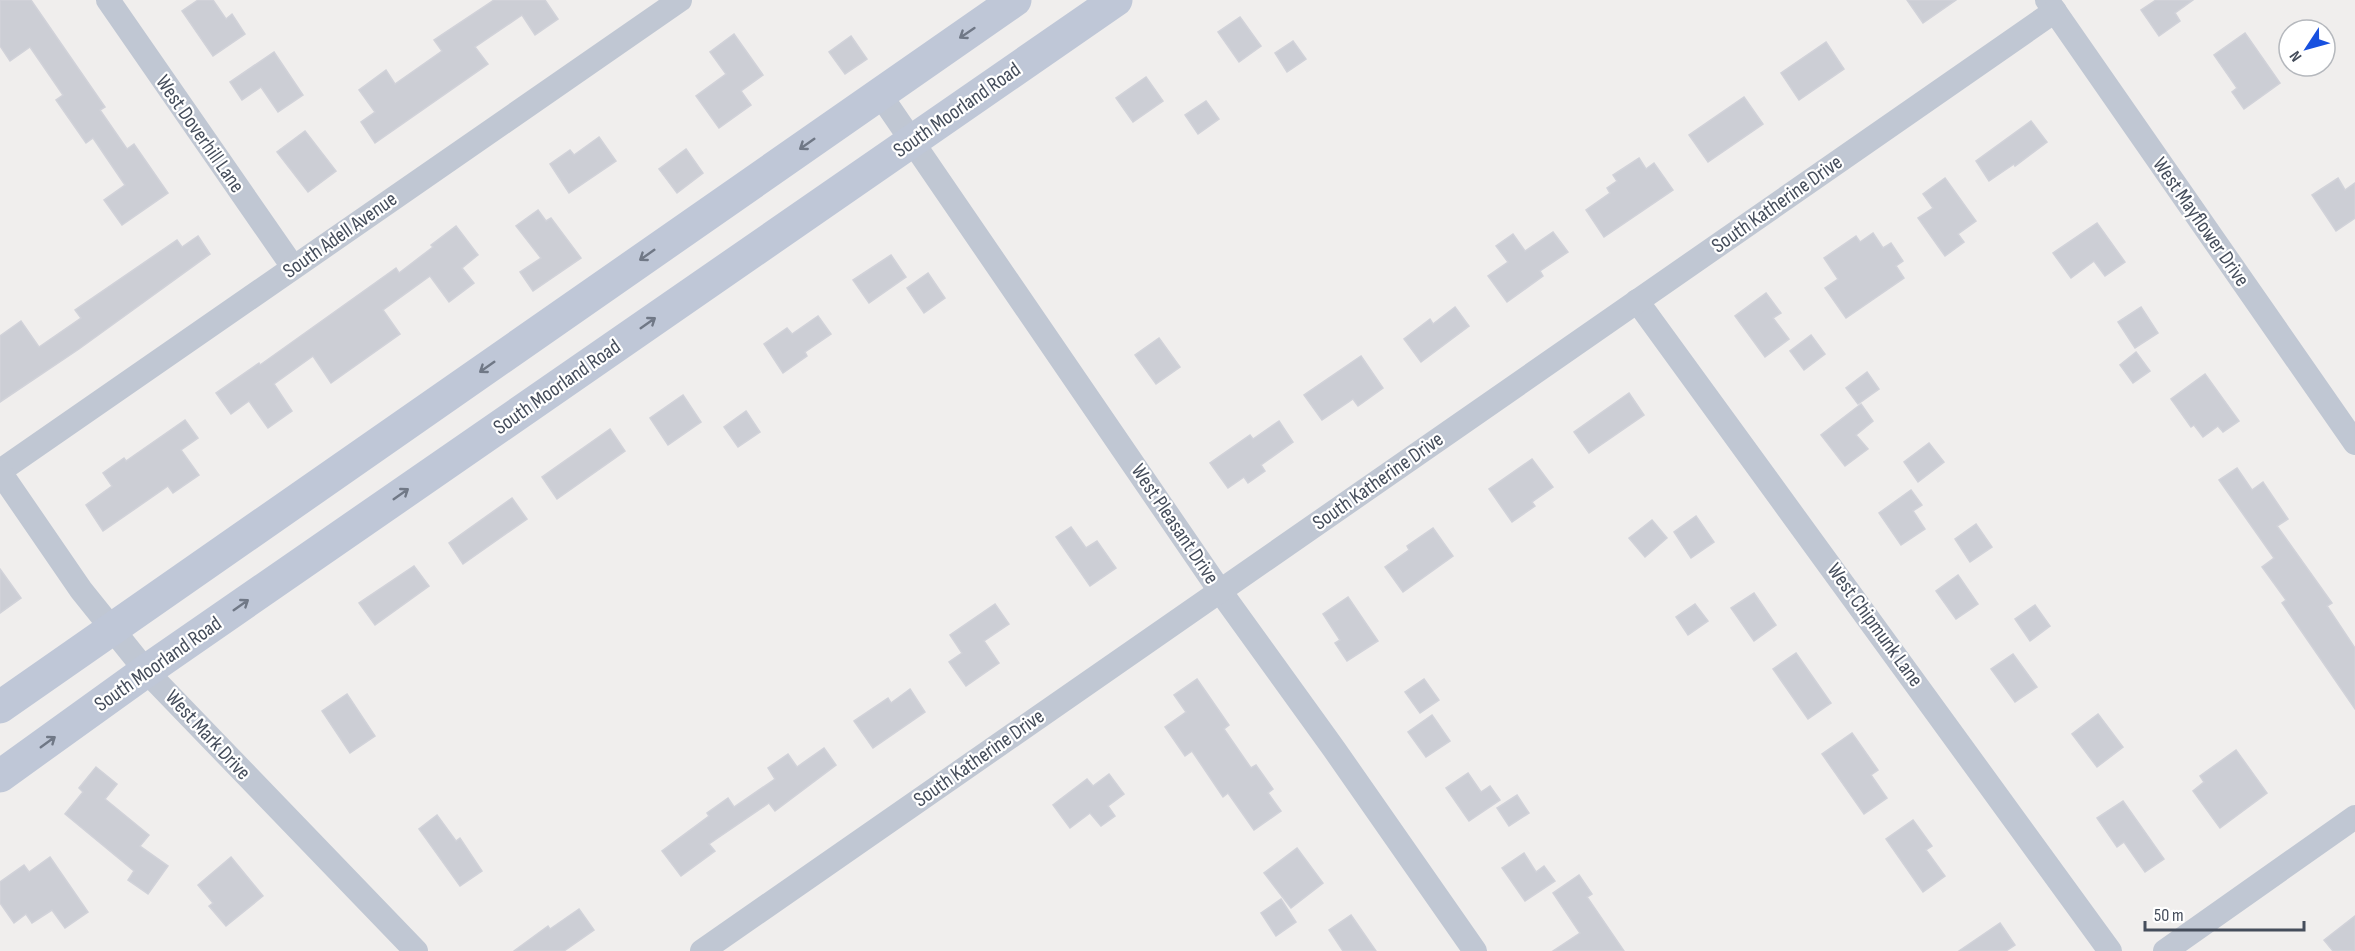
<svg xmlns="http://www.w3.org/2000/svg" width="2355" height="951" font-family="'Sofia Sans Condensed',sans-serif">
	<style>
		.building { fill: #ccced5; stroke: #d1d2d9; stroke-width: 1.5 }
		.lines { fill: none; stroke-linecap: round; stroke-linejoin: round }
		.minor { stroke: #c0c7d3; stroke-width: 24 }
		.secondary { stroke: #bfc7d7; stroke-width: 33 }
		.oneway { stroke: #707886 }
		.labels { text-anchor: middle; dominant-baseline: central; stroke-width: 4.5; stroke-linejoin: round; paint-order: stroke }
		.street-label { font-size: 21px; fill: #454d5b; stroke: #fff }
	</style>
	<rect width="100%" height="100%" fill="#f0eeed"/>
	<!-- building -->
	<g class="building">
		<polygon points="0,0 31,0 105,107 100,110 127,149 134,144 168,193 122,225 104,200 125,185 93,138 86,143 56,100 63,95 30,47 10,61 0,46"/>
		<polygon points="198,0 213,0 226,19 232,14 245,34 213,56 182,11"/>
		<polygon points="494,0 545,0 558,19 535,35 522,15 475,47 488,64 375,143 361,122 375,112 359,90 386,70 395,84 442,51 434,40"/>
		<polygon points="1907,0 1956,0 1923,23"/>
		<polygon points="2156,0 2193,0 2175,13 2180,21 2159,36 2141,10"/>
		<polygon points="1240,17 1261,46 1239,62 1218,32"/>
		<polygon points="2245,33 2280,83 2244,109 2232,92 2237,88 2214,55"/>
		<polygon points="734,34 763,75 741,91 751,105 719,128 696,96 726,74 710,52"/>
		<polygon points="851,36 867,59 845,74 829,52"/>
		<polygon points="1293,41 1306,59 1287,72 1275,53"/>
		<polygon points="1826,42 1844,69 1799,100 1781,73"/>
		<polygon points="274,52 303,95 278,112 261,87 242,100 230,82"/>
		<polygon points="1146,77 1163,101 1133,122 1116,98"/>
		<polygon points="1744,97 1763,124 1708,162 1689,135"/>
		<polygon points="1206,101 1219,119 1198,134 1185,115"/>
		<polygon points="2031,121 2047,142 2015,166 2014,164 1989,181 1976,161"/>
		<polygon points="305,131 336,171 308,192 277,152"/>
		<polygon points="599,137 616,161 569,193 550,164 570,150 574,155"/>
		<polygon points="686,149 703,173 677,193 659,169"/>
		<polygon points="1639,158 1646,169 1654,163 1673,190 1604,237 1586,210 1610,193 1607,188 1617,181 1613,175"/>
		<polygon points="1945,178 1976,221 1958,234 1964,242 1945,256 1918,218 1933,208 1923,194"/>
		<polygon points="2338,178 2345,190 2355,183 2355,218 2336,231 2312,195"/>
		<polygon points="538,210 546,221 551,218 581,258 533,291 520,272 541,258 516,226"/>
		<polygon points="2097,223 2125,262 2105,276 2094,261 2071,278 2053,253"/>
		<polygon points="456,226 478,255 462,268 474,283 449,302 430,276 383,310 400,334 331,383 313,356 274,384 292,411 268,428 249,401 231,414 216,393 259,363 260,365 396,268 399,273 433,247 431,245"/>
		<polygon points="1553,232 1568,252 1540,271 1543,276 1507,302 1488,276 1508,262 1496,246 1513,234 1525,251"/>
		<polygon points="1873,233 1883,248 1891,243 1903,261 1896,266 1904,278 1846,318 1825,288 1838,279 1824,258 1856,236 1860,242"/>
		<polygon points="198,236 210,254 79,349 0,402 0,336 21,321 39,347 81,318 75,310 177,240 182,247"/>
		<polygon points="891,255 906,277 869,303 853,280"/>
		<polygon points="928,273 945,298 924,313 907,288"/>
		<polygon points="1766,293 1781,313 1773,318 1789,339 1765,357 1735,316"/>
		<polygon points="1455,307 1469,326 1421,362 1404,339 1430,319 1433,324"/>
		<polygon points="2141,307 2158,333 2135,348 2118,322"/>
		<polygon points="818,316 831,334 805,352 807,356 783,373 764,344 787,328 792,334"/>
		<polygon points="1811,335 1825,354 1804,370 1790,351"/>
		<polygon points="1159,338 1180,367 1156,384 1135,355"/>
		<polygon points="2136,352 2150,371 2133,383 2120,365"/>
		<polygon points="1361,356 1383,388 1358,406 1353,399 1322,420 1304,395"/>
		<polygon points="1867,372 1879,389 1858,404 1846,388"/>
		<polygon points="2205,374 2239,421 2223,432 2218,426 2203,437 2194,425 2191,427 2171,399"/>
		<polygon points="1629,393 1644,415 1589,453 1574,432"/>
		<polygon points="683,395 701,422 668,445 650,418"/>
		<polygon points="1861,404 1873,421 1856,435 1868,449 1845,466 1821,435"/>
		<polygon points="746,411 760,432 738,447 724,427"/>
		<polygon points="185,420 198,438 181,450 199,475 173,493 168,486 103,531 86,505 112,486 103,473 124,458 126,461"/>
		<polygon points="1279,421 1293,442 1261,465 1265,471 1248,483 1244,477 1228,488 1210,463 1250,435 1253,439"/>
		<polygon points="610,429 625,451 557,499 542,477"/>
		<polygon points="1929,443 1944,462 1918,482 1904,462"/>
		<polygon points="1532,459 1553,487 1532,502 1535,506 1512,522 1489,489"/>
		<polygon points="2237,468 2252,490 2263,482 2288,519 2277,526 2332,603 2327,606 2355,648 2355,709 2282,603 2286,600 2262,567 2274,558 2219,480"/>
		<polygon points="1911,490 1922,505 1913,511 1925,529 1901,545 1879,513"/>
		<polygon points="512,498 527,519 463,564 449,543"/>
		<polygon points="1696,516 1714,542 1691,558 1674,532"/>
		<polygon points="1652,520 1667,538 1645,557 1629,538"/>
		<polygon points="1976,524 1992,547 1970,562 1955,539"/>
		<polygon points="1071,527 1086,548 1097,541 1116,568 1090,586 1056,537"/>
		<polygon points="1433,528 1453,556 1403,592 1385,567 1409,550 1407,546"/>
		<polygon points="414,566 429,586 375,625 359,603"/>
		<polygon points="0,569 21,598 0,613"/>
		<polygon points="1958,575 1978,604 1956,619 1936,591"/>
		<polygon points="1754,593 1776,625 1754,641 1731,608"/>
		<polygon points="1348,597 1378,641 1347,661 1335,643 1340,640 1323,614"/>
		<polygon points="995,604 1009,624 984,641 999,663 966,686 949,662 962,653 950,635"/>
		<polygon points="1695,604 1708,621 1688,635 1676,617"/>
		<polygon points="2035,605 2050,626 2030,641 2015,619"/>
		<polygon points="1796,653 1831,703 1808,719 1773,669"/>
		<polygon points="2013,654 2037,687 2015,702 1991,669"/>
		<polygon points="1197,679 1229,725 1224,729 1251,768 1256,765 1273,789 1268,793 1281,811 1254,830 1228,793 1223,797 1192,751 1185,756 1165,727 1186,712 1174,695"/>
		<polygon points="1424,679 1439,700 1420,713 1405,692"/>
		<polygon points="910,689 925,712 873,748 854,721 888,698 891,703"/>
		<polygon points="347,694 375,736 350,753 322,711"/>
		<polygon points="2098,714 2123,747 2097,767 2072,734"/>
		<polygon points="1432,715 1450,741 1426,757 1408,732"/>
		<polygon points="1852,733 1878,770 1871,775 1887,798 1864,814 1822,754"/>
		<polygon points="824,748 836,765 775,811 769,803 709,844 715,851 681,876 662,851 709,816 707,813 728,798 734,807 775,779 768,768 788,754 797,767"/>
		<polygon points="2236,750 2267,793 2220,828 2193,791 2204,782 2200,776"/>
		<polygon points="96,767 117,784 105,799 149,835 140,846 168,866 148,894 128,880 134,871 65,814 83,792 79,788"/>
		<polygon points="1468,773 1481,792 1490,786 1500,800 1469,821 1446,788"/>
		<polygon points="1109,774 1124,794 1108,806 1115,816 1101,826 1090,813 1070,828 1053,805 1087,779 1093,786"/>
		<polygon points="1517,795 1529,813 1509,826 1497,808"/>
		<polygon points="2123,801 2164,859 2145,872 2124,842 2117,847 2097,818"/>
		<polygon points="437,815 456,841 460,838 482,871 460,886 419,829"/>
		<polygon points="1913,820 1932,846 1926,850 1945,876 1923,892 1886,839"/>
		<polygon points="1297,848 1323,883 1291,908 1264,873"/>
		<polygon points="1524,853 1536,872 1544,866 1555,881 1525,901 1502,868"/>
		<polygon points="50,857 88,912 65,928 52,910 32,923 26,914 14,923 0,903 0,882 24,865 29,872"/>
		<polygon points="231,857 263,896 226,926 209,906 213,903 198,885"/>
		<polygon points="1579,875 1592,894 1587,897 1624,951 1553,951 1580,933 1553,893"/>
		<polygon points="1281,899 1296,922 1276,936 1261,913"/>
		<polygon points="579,909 594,930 564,951 514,951 548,926 550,929"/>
		<polygon points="1351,915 1376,951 1343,951 1329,930"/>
		<polygon points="2355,916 2355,951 2333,951 2324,940"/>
		<polygon points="2000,923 2015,945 2006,951 1959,951"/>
	</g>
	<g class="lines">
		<!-- minor -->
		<g class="minor">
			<polyline points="108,0 293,267"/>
			<polyline points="2047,0 2355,443"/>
			<polyline points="879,93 1220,591 1334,749 1475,951"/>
			<polyline points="1637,301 2110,951"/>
			<polyline points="0,471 680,0"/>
			<polyline points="0,472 81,590 146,671 416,951"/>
			<polyline points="702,951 2055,11"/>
			<polyline points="2165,951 2355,817"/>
		</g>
		<!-- secondary -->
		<g class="secondary">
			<polyline points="0,707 1015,0"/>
			<polyline points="0,776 146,671 1116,0"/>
		</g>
	</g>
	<!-- one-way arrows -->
	<defs><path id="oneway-shaft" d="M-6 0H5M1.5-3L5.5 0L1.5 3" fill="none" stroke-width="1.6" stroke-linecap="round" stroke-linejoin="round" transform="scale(1.5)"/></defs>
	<g class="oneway">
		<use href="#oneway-shaft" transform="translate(967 33) rotate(146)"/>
		<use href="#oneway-shaft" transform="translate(807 144) rotate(145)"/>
		<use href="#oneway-shaft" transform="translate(647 255) rotate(145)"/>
		<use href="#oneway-shaft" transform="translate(648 323) rotate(-35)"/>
		<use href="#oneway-shaft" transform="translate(487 367) rotate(145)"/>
		<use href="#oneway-shaft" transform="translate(401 494) rotate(-35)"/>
		<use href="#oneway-shaft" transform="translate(241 605) rotate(-35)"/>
		<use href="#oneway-shaft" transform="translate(48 742) rotate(-36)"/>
	</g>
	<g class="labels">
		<!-- street labels -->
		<g class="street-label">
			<text transform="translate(957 110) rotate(-35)">South Moorland Road</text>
			<text transform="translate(200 134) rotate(55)">West Doverhill Lane</text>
			<text transform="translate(1777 204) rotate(-35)">South Katherine Drive</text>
			<text transform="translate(2201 222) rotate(55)">West Mayflower Drive</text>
			<text transform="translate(340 235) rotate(-35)">South Adell Avenue</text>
			<text transform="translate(557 387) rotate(-35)">South Moorland Road</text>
			<text transform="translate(1378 481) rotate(-35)">South Katherine Drive</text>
			<text transform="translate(1175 524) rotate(56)">West Pleasant Drive</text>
			<text transform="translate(1875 625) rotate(54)">West Chipmunk Lane</text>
			<text transform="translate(158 664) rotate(-35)">South Moorland Road</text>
			<text transform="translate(208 735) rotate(47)">West Mark Drive</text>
			<text transform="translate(979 758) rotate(-35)">South Katherine Drive</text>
		</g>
	</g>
	<!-- north arrow -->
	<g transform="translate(2307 48) rotate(234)"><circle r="28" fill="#ffffff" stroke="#b5b8bd" stroke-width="1.5"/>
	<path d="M0-4.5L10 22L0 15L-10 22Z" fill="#1850df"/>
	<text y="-9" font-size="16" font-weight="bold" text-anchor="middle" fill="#454d5b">N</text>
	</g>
	<!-- scale -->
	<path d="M2145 921v9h159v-9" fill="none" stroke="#454d5b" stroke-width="3"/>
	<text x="2154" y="921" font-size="18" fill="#454d5b" stroke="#ffffff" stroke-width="4.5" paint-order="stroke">50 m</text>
</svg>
